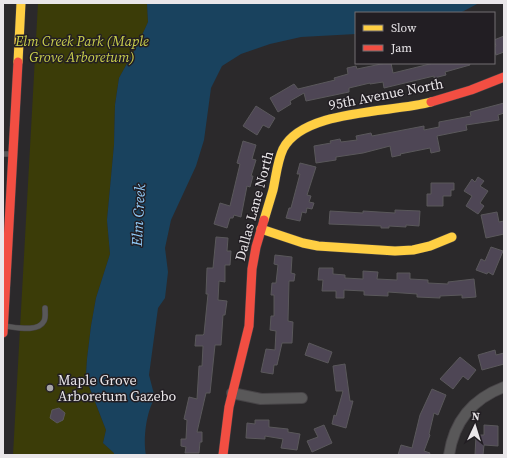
<svg xmlns="http://www.w3.org/2000/svg" width="507" height="458" font-family="'Source Serif 4',serif">
	<style>
		.green { fill: #3b3c08 }
		.water { fill: #19425e }
		.building { fill: #4e4655; stroke: #5a585b }
		.lines { fill: none; stroke-linecap: round; stroke-linejoin: round }
		.lane-casing { stroke: #474447; stroke-width: 6 }
		.street-casing { stroke: #474447; stroke-width: 12 }
		.slow-casing { stroke: #474447; stroke-width: 10 }
		.jam-casing { stroke: #474447; stroke-width: 10 }
		.lane { stroke: #595859; stroke-width: 5 }
		.street { stroke: #595859; stroke-width: 10 }
		.slow { stroke: #ffcf43; stroke-width: 9 }
		.jam { stroke: #f24e42; stroke-width: 9 }
		.poi-dot { fill: #a6a4a6; stroke: #221e23; stroke-width: 1.5 }
		.labels { text-anchor: middle; dominant-baseline: central; stroke-width: 3; stroke-linejoin: round; paint-order: stroke }
		.park-label { font-size: 14px; font-style: italic; fill: #cacf4c; stroke: #221e23 }
		.street-label { font-size: 14px; fill: #e9e6e9; stroke: #221e23 }
		.poi-label { font-size: 14px; fill: #e9e6e9; stroke: #221e23; text-anchor: start }
		.water-label { font-size: 15px; font-style: italic; fill: #92cefd; stroke: #221e23 }
	</style>
	<rect width="100%" height="100%" fill="#2b292b"/>
	<!-- green -->
	<polygon class="green" points="38,3 147,3 148,22 139,42 119,78 115,105 114,145 107,220 110,254 96,298 91,326 87,359 86,375 89,387 106,430 103,443 114,453 114,455 13,455"/>
	<!-- water -->
	<path class="water" d="M147 3H479L460 13H356V34L301 37 270 44 241 54 222 66 211 88 204 140 196 166 171 220 165 248 168 272 165 298 158 308 149 375 155 398C146 412 143 439 146 455H114V453L103 443 106 430 89 386 86 375 87 359 91 326 96 298 110 254 107 220 114 145 115 105 119 78 139 42 148 22Z"/>
	<!-- building -->
	<g class="building">
		<polygon points="504,36 504,52 496,55 494,47 496,46 494,40"/>
		<polygon points="386,63 391,63 393,73 434,63 469,63 470,65 445,72 446,75 434,78 434,76 384,88 383,82 370,84 370,83 349,88 349,92 306,101 304,93 290,101 291,104 278,112 270,98 294,84 298,89 335,80 334,78 348,74 347,68 356,66 357,69"/>
		<polygon points="504,103 504,113 498,115 499,120 466,125 467,130 437,136 440,151 431,153 430,148 400,154 401,155 392,157 390,146 363,153 336,157 336,160 316,163 314,146 331,143 330,141 340,139 341,142 357,140 356,136 371,133 372,136 424,126 424,130 439,127 439,122 471,116 470,112"/>
		<polygon points="256,106 275,118 269,128 263,125 257,135 243,126"/>
		<polygon points="243,141 256,145 252,159 256,160 251,176 253,176 250,187 247,186 241,217 234,215 233,218 230,218 227,228 214,224 220,203 230,206 240,164 237,163"/>
		<polygon points="300,163 316,167 307,195 311,196 309,202 314,203 312,209 307,208 306,213 302,212 300,221 286,218 289,208 291,208 300,174 297,174"/>
		<polygon points="478,177 484,181 480,186 488,191 480,203 484,206 478,214 466,206 472,196 464,191 472,179 475,182"/>
		<polygon points="431,183 454,183 454,190 451,190 451,196 443,196 443,206 427,206 427,194 431,194"/>
		<polygon points="395,210 420,211 419,226 406,225 406,227 389,226 389,228 381,228 381,226 329,224 330,211 363,213 363,211 395,213"/>
		<polygon points="497,212 499,222 504,221 504,234 486,238 481,215"/>
		<polygon points="216,237 228,238 227,251 231,251 230,265 225,265 225,282 219,281 218,300 227,301 225,315 223,315 221,345 215,345 210,393 206,393 197,432 202,432 202,442 200,442 199,453 185,453 186,447 181,446 181,439 186,439 187,420 184,419 189,397 197,399 199,366 202,366 203,346 195,346 196,335 203,335 204,334 208,294 206,294 207,268 213,268"/>
		<polygon points="491,247 503,251 493,275 488,272 487,274 476,270 481,259 485,261"/>
		<polygon points="275,255 292,257 291,273 295,274 294,281 289,281 288,321 293,322 292,343 282,343 277,365 274,365 273,374 261,372 266,349 275,350 276,331 270,330 271,316 274,316 274,295 271,295 272,283 276,283 278,265 274,264"/>
		<polygon points="319,268 333,268 333,274 345,275 345,278 363,279 363,271 378,272 377,279 397,280 397,273 410,273 410,279 428,280 428,283 448,284 448,282 474,279 476,297 462,298 462,295 440,296 440,298 417,297 417,294 388,292 388,296 364,295 364,291 344,290 344,298 336,298 336,291 322,291 323,280 318,280"/>
		<polygon points="309,343 332,352 328,363 305,355"/>
		<polygon points="495,350 496,355 504,353 504,364 482,370 478,355"/>
		<polygon points="460,357 476,370 468,380 463,376 453,389 440,379"/>
		<polygon points="345,364 350,401 353,401 346,428 332,424 334,415 336,416 343,391 336,391 333,366"/>
		<polygon points="432,389 446,395 438,415 434,413 429,434 430,435 424,451 430,453 429,455 398,455 401,445 412,448 420,415"/>
		<polygon points="59,408 65,413 63,420 57,423 50,418 52,410"/>
		<polygon points="255,420 269,420 269,427 288,429 288,432 300,434 297,450 281,448 283,439 265,436 265,439 246,438 247,423 255,424"/>
		<polygon points="324,425 332,443 312,452 307,441 318,437 314,429"/>
		<polygon points="484,425 498,426 498,446 484,445 483,455 475,455 476,435 484,435"/>
	</g>
	<g class="lines">
		<defs>
			<g id="lane">
				<polyline points="3,154 12,154"/>
				<path d="M4 326C15 327 38 333 44 321 46 317 45 312 45 308"/>
			</g>
			<g id="street">
				<polyline points="232,393 261,399 302,398"/>
				<path d="M449 455C454 421 472 399 504 387"/>
			</g>
			<g id="slow">
				<polyline points="18,62 21,3"/>
				<path d="M264 220C267 210 270 200 273 190 276 177 277 162 283 149 303 109 392 113 431 102"/>
				<polyline points="261,229 303,243 318,246 395,251 413,250 430,246 452,237"/>
			</g>
			<g id="jam">
				<polyline points="431,102 471,90 504,77"/>
				<polyline points="3,333 18,62"/>
				<polyline points="223,455 229,407 249,326 252,269 256,247 264,220"/>
			</g>
		</defs>
		<!-- lane casing -->
		<use href="#lane" class="lane-casing"/>
		<!-- street casing -->
		<use href="#street" class="street-casing"/>
		<!-- slow casing -->
		<use href="#slow" class="slow-casing"/>
		<!-- jam casing -->
		<use href="#jam" class="jam-casing"/>
		<!-- lane -->
		<use href="#lane" class="lane"/>
		<!-- street -->
		<use href="#street" class="street"/>
		<!-- slow -->
		<use href="#slow" class="slow"/>
		<!-- jam -->
		<use href="#jam" class="jam"/>
	</g>
	<!-- markers -->
	<circle class="poi-dot" cx="50" cy="388" r="4"/>
	<g class="labels">
		<!-- park labels -->
		<g class="park-label">
			<text x="82" y="41">Elm Creek Park (Maple<tspan x="82" dy="16">Grove Arboretum)</tspan></text>
		</g>
		<!-- street labels -->
		<g class="street-label">
			<text transform="translate(386 94) rotate(-11)">95th Avenue North</text>
			<text transform="translate(254 206) rotate(-75)">Dallas Lane North</text>
		</g>
		<!-- poi labels -->
		<g class="poi-label">
			<text x="58" y="380">Maple Grove<tspan x="58" dy="16">Arboretum Gazebo</tspan></text>
		</g>
		<!-- water labels -->
		<g class="water-label">
			<text transform="translate(138 215) rotate(-87)">Elm Creek</text>
		</g>
	</g>
	<!-- border -->
	<rect width="507" height="458" fill="none" stroke="#e9e6e9" stroke-width="8"/>
	<!-- legend -->
	<rect x="355" y="12" width="140" height="52" fill="#221e23" stroke="#726e72"/>
	<rect x="363" y="25" width="20" height="6" fill="#ffcf43" stroke="#726e72"/>
	<text x="391" y="32" font-size="12" fill="#e9e6e9">Slow</text>
	<rect x="363" y="45" width="20" height="6" fill="#f24e42" stroke="#726e72"/>
	<text x="391" y="52" font-size="12" fill="#e9e6e9">Jam</text>
	<!-- north arrow -->
	<g transform="translate(475 426) rotate(4)" stroke="#221e23" stroke-width="3" paint-order="stroke">
	<path d="M0-3L7 15L0 10L-7 15Z" fill="#e9e6e9"/>
	<text y="-6" font-size="11" font-weight="bold" text-anchor="middle" fill="#e9e6e9">N</text>
	</g>
</svg>
